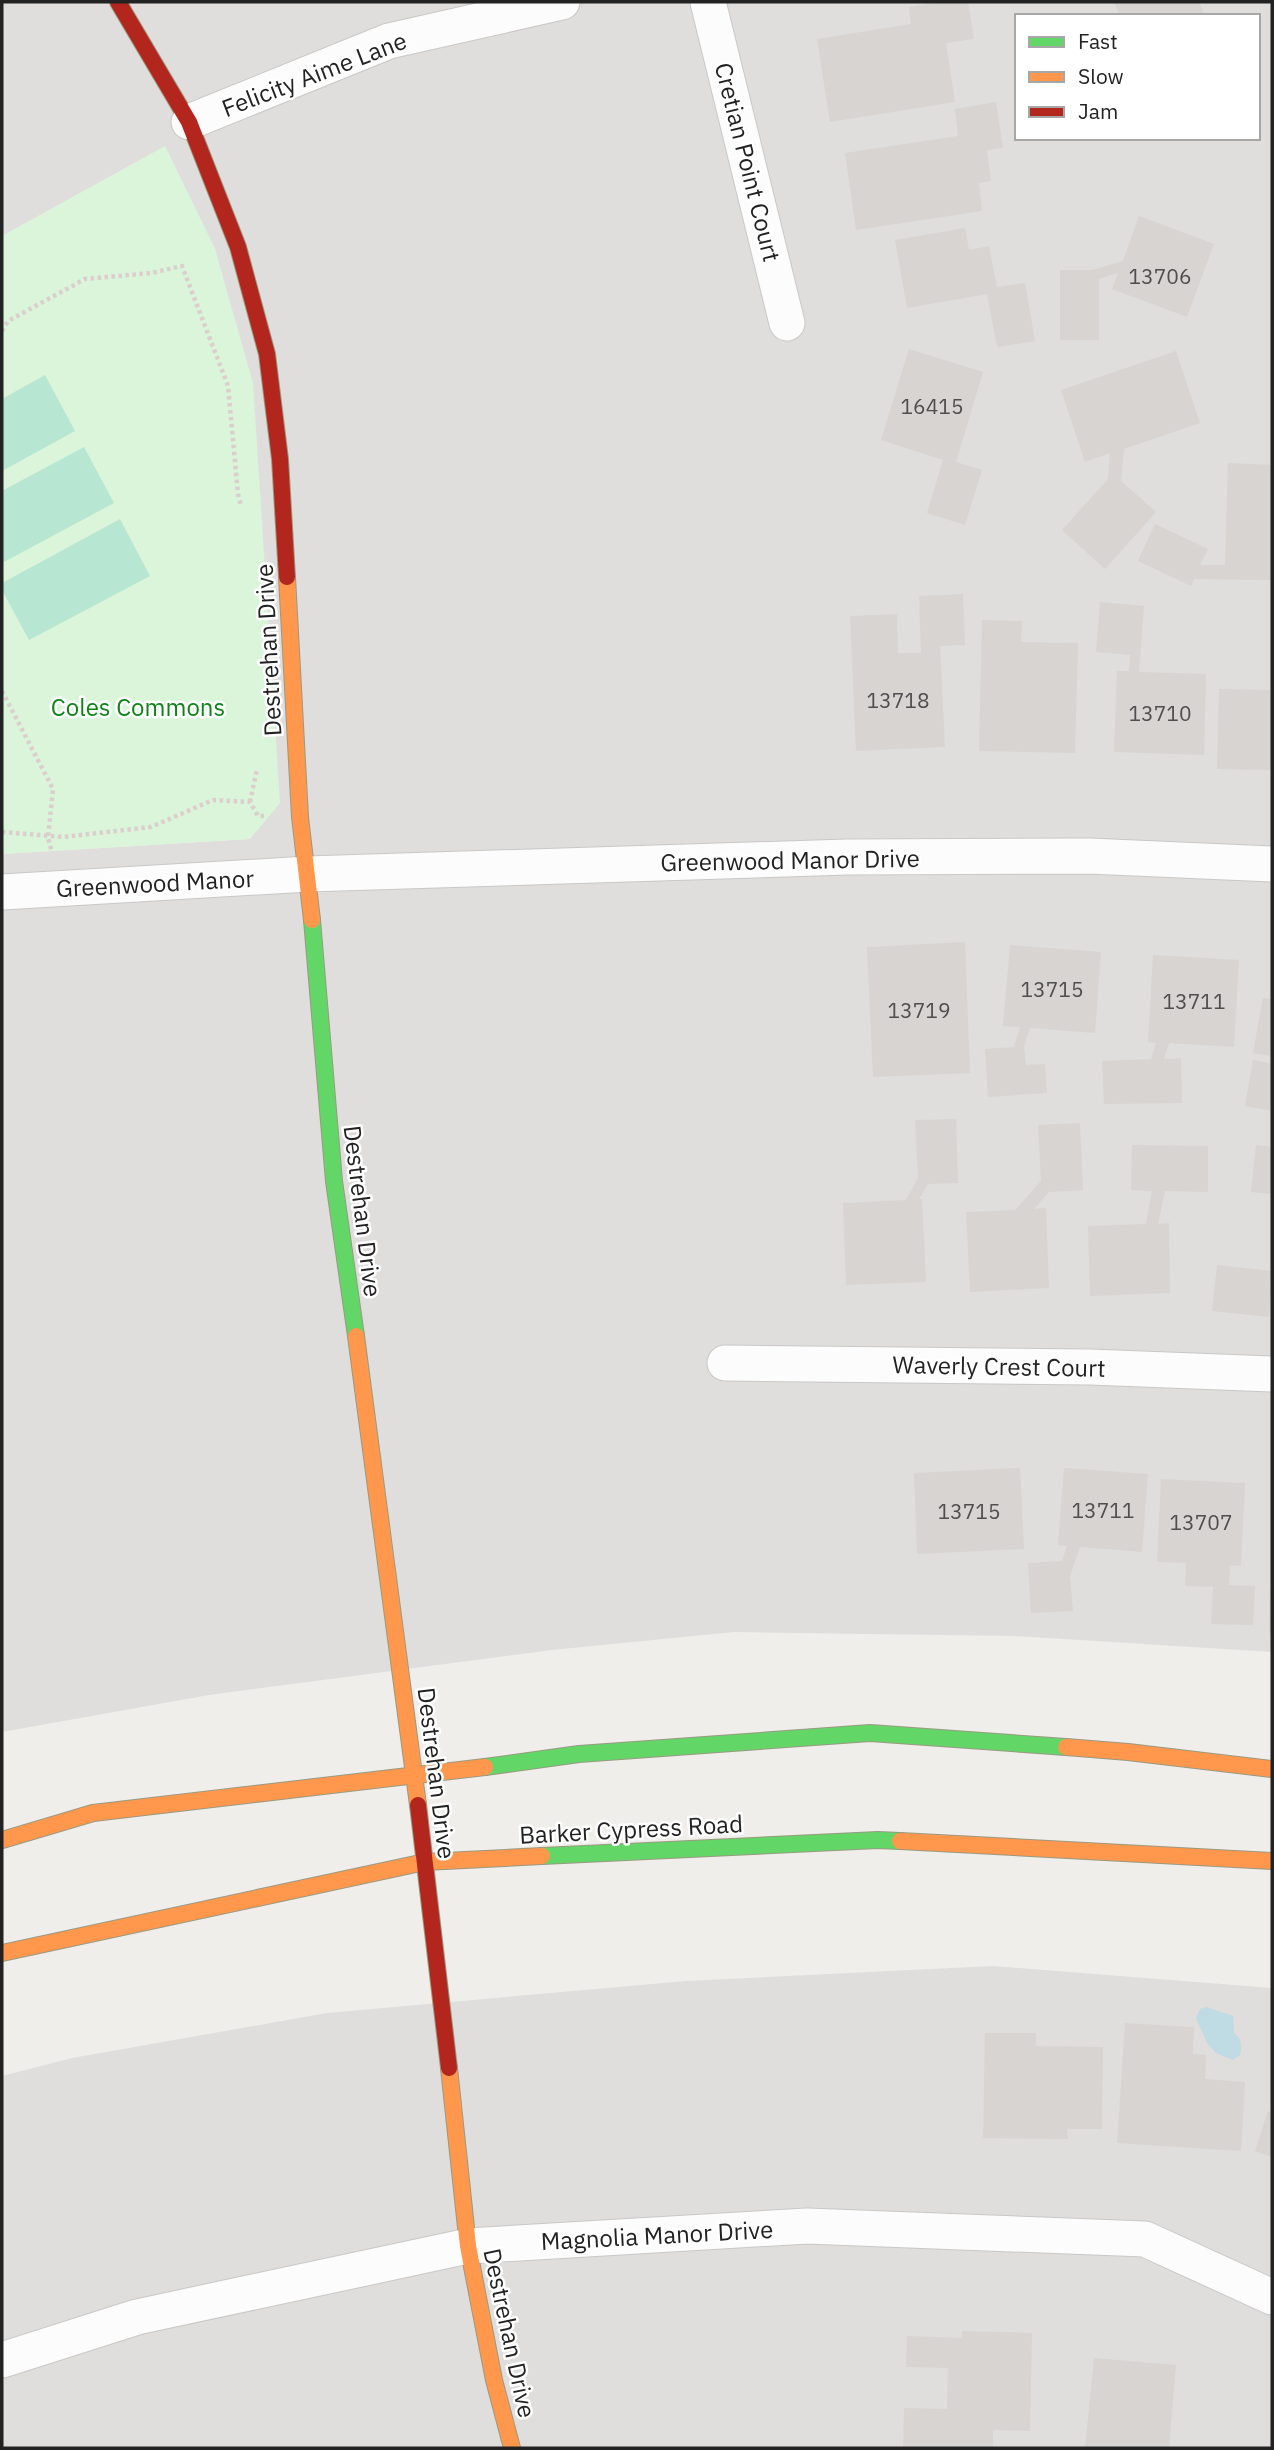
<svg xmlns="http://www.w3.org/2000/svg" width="1274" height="2450" font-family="'IBM Plex Sans',sans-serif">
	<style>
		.residential { fill: #dfdedc; fill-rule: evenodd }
		.park { fill: #daf5da }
		.pitch { fill: #b7e6d2 }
		.water { fill: #bfdbe3 }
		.building { fill: #d7d4d2 }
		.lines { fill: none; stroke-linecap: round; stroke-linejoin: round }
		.street-casing { stroke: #c9c8c7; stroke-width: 37 }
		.fast-casing { stroke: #999a82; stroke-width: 18 }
		.slow-casing { stroke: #999a82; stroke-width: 18 }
		.jam-casing { stroke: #999a82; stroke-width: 18 }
		.path { stroke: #dccecd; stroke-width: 4.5; stroke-dasharray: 3.5 3.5; stroke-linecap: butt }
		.street { stroke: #fdfcfc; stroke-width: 35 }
		.fast { stroke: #63d668; stroke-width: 16 }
		.slow { stroke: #ff974d; stroke-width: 16 }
		.jam { stroke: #b3261e; stroke-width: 16 }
		.labels { text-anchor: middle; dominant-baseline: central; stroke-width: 5; stroke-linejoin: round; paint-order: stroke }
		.number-label { font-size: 21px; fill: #4f4e4e }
		.street-label { font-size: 24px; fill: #222; stroke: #fff }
		.park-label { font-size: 24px; fill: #0c8416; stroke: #fff }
	</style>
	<rect width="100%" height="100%" fill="#f0eeeb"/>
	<!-- residential -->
	<g class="residential">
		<path d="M2 2H1272V1652L1014 1636 734 1632 552 1650 209 1695 2 1732V854L249 839 215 249 165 147 2 236ZM1017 16H1258V138H1017Z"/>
		<polygon points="993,1966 1272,1988 1272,2448 2,2448 2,2076 72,2058 327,2013 686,1981"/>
	</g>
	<!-- park -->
	<polygon class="park" points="165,146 215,249 253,383 280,803 250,839 2,854 2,236"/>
	<!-- pitch -->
	<g class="pitch">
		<polygon points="45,375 75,431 2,471 2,399"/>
		<polygon points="84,447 114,503 2,563 2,491"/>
		<polygon points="120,519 150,576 29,640 2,590 2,583"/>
	</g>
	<!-- water -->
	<path class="water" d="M1206 2007 1233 2016 1234 2033C1242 2040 1242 2045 1240 2055L1233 2060 1216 2053 1207 2043 1196 2018 1200 2009Z"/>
	<!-- building -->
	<g class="building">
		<polygon points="939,2 968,2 974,39 946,43 955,102 830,122 817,39 911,24 909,7"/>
		<polygon points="1114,2 1199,2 1205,16 1120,16"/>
		<polygon points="996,102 1003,148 987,150 991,181 979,183 982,211 856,230 845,153 958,136 955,109"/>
		<polygon points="1139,216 1214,244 1187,317 1112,289 1118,273 1099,279 1099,340 1060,340 1060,270 1092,270 1123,261"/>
		<polygon points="965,228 969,250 989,246 997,287 1025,283 1035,341 997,347 987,294 907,308 895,240"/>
		<polygon points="909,349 983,372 956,462 982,470 965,525 927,513 943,460 881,440"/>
		<polygon points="1176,351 1200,423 1124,449 1121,481 1156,512 1105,569 1062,530 1108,479 1110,453 1085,462 1061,390"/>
		<polygon points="1228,463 1272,465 1272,580 1194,579 1191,586 1138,561 1155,524 1208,549 1200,565 1225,565"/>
		<polygon points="963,594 965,645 940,646 945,747 856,751 850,616 897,614 898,653 921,653 919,596"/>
		<polygon points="1100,602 1144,606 1139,672 1206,674 1204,755 1114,752 1117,671 1129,671 1130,655 1096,652"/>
		<polygon points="982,620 1022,621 1021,642 1078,643 1075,753 979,751"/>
		<polygon points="1219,689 1272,690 1272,770 1217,769"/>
		<polygon points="965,942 970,1073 873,1077 867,947"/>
		<polygon points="1010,945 1101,952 1095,1033 1030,1028 1024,1046 1026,1065 1045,1064 1047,1093 988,1097 985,1049 1014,1047 1020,1027 1003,1026"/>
		<polygon points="1153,955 1239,960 1234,1047 1169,1043 1164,1059 1181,1058 1182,1103 1104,1104 1102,1061 1151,1059 1156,1043 1148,1042"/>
		<polygon points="1263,998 1272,999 1272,1056 1253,1053"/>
		<polygon points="1253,1060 1272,1064 1272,1111 1245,1106"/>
		<polygon points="956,1119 958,1183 928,1184 919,1199 922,1199 926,1282 846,1285 843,1203 906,1200 918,1178 915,1120"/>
		<polygon points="1080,1123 1083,1190 1049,1192 1034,1209 1046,1208 1049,1288 970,1292 966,1212 1015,1210 1041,1181 1038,1125"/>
		<polygon points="1132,1145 1208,1146 1208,1192 1165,1191 1158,1224 1169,1223 1170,1293 1090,1296 1088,1226 1146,1224 1152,1191 1131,1190"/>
		<polygon points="1256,1145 1272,1147 1272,1194 1251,1192"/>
		<polygon points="1217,1265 1272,1271 1269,1317 1212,1311"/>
		<polygon points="1020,1468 1024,1549 917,1554 914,1473"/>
		<polygon points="1064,1468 1148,1474 1142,1552 1080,1547 1070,1576 1073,1611 1031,1613 1028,1563 1062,1561 1067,1546 1058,1545"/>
		<polygon points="1161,1479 1245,1483 1241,1566 1230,1565 1229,1585 1255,1586 1253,1625 1211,1624 1213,1587 1185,1586 1186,1563 1157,1562"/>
		<polygon points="1270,1588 1272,1588 1272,1633 1269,1633"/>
		<polygon points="1125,2023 1194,2027 1193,2054 1206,2055 1205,2079 1245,2082 1241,2151 1117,2143"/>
		<polygon points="985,2033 1036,2033 1036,2046 1103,2047 1102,2129 1067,2129 1068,2139 983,2138"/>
		<polygon points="1268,2111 1272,2113 1272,2157 1255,2151"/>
		<polygon points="962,2331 1032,2333 1030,2431 993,2430 993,2448 903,2448 904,2408 947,2409 948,2368 906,2367 907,2336 962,2338"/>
		<polygon points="1094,2358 1176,2365 1169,2448 1085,2448"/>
	</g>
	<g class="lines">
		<defs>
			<g id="street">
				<polyline points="708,2 787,323"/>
				<polyline points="189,122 389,41 562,2"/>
				<polyline points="2,892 308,874 847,857 1089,856 1272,864"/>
				<polyline points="725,1363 1090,1367 1272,1374"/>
				<polyline points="2,2360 137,2317 468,2246 807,2226 1145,2239 1272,2297"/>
			</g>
			<g id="fast">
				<polyline points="312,920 334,1181 356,1336"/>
				<polyline points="485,1767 579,1754 870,1733 1066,1747"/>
				<polyline points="542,1856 878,1840 900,1841"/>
			</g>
			<g id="slow">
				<polyline points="287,577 300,817 312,920"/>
				<polyline points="356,1336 418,1805"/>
				<polyline points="1066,1747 1128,1752 1272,1769"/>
				<polyline points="2,1840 93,1813 485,1767"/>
				<polyline points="900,1841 1272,1861"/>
				<polyline points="2,1953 425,1862 542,1856"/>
				<polyline points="449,2068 468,2246 494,2380 512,2448"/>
			</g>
			<g id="jam">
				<polyline points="118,2 189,122 238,247 267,354 280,459 287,577"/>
				<polyline points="418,1805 449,2068"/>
			</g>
		</defs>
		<!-- street casing -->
		<use href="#street" class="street-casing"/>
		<!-- fast casing -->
		<use href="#fast" class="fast-casing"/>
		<!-- slow casing -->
		<use href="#slow" class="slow-casing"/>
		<!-- jam casing -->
		<use href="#jam" class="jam-casing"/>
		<!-- path -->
		<g class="path">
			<polyline points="2,331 8,321 85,279 151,273 182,266 228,386 238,494 241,506"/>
			<polyline points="2,691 53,789 48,838 52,852"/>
			<polyline points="250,802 257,769"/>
			<polyline points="2,832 63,837 151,827 213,800 250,802 258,816 264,816"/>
		</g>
		<!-- street -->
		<use href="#street" class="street"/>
		<!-- fast -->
		<use href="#fast" class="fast"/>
		<!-- slow -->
		<use href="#slow" class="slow"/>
		<!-- jam -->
		<use href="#jam" class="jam"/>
	</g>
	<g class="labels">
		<!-- number labels -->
		<g class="number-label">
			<text x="1160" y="276">13706</text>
			<text x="932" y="406">16415</text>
			<text x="898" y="700">13718</text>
			<text x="1160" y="713">13710</text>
			<text x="1052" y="989">13715</text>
			<text x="1194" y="1001">13711</text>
			<text x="919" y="1010">13719</text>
			<text x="1103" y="1510">13711</text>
			<text x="969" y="1511">13715</text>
			<text x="1201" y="1522">13707</text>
		</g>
		<!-- street labels -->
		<g class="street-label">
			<text transform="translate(314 74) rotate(-21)">Felicity Aime Lane</text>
			<text transform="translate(748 162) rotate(76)">Cretian Point Court</text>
			<text transform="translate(268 650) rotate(-93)">Destrehan Drive</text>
			<text transform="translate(790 860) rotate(-1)">Greenwood Manor Drive</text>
			<text transform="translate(155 883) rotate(-3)">Greenwood Manor</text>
			<text transform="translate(363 1211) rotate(83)">Destrehan Drive</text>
			<text transform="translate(999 1366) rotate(1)">Waverly Crest Court</text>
			<text transform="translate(437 1773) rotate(83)">Destrehan Drive</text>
			<text transform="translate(631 1829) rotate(-3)">Barker Cypress Road</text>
			<text transform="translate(657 2235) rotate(-3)">Magnolia Manor Drive</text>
			<text transform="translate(510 2333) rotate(78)">Destrehan Drive</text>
		</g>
		<!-- park labels -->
		<g class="park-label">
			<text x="138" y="707">Coles Commons</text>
		</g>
	</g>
	<!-- border -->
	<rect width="1274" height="2450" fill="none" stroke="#222222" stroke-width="7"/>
	<!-- legend -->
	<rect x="1015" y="14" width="245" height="126" fill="#ffffff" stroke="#a7a7a7" stroke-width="2"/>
	<rect x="1029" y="37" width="35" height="10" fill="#63d668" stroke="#a7a7a7" stroke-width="2"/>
	<text x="1078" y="49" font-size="21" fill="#222222">Fast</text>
	<rect x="1029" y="72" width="35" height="10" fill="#ff974d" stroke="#a7a7a7" stroke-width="2"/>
	<text x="1078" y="84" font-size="21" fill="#222222">Slow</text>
	<rect x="1029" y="107" width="35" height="10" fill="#b3261e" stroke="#a7a7a7" stroke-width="2"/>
	<text x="1078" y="119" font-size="21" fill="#222222">Jam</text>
</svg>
